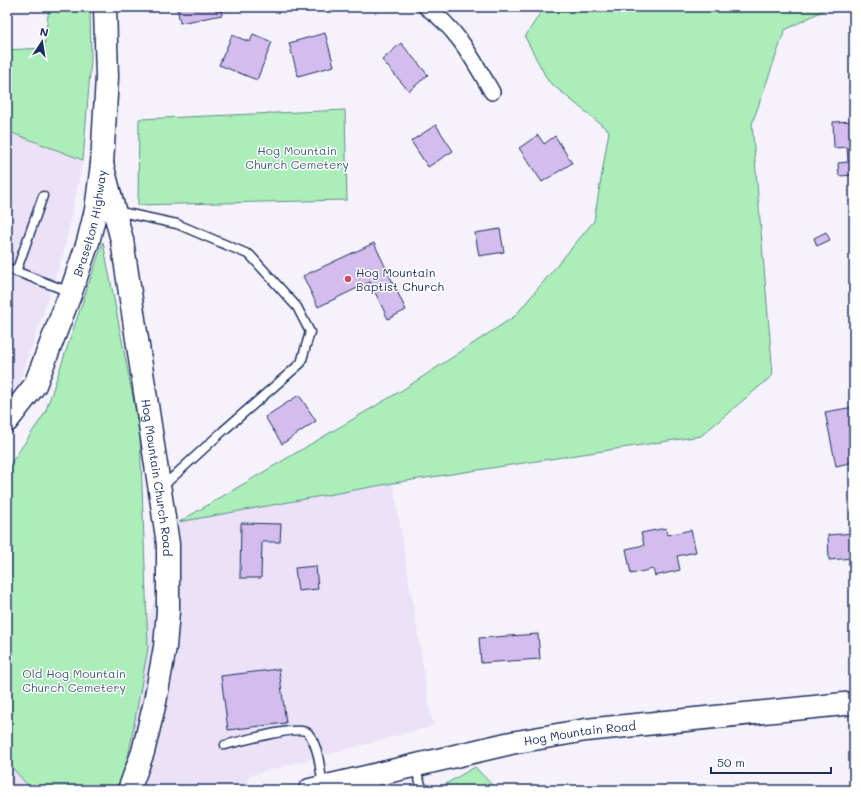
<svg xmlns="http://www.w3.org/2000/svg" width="861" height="797" font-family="Mali,sans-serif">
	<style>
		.built { fill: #ebe2f7 }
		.green { fill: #abeeb9; stroke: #638e8c }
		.building { fill: #d2bded; stroke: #1b2f5e }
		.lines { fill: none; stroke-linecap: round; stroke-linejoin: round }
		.lane-casing { stroke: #1b2f5e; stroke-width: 11 }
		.street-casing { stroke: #1b2f5e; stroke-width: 18 }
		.secondary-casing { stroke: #1b2f5e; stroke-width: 25 }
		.lane { stroke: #fff; stroke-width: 8 }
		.street { stroke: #fff; stroke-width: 15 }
		.secondary { stroke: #fff; stroke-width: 22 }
		.poi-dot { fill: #d1495b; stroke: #fff; stroke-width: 1.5 }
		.labels { text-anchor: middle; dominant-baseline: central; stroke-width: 3; stroke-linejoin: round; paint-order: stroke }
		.park-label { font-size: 12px; fill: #3f5f75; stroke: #fff }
		.street-label { font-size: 12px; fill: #1b2f5e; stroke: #fff }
		.poi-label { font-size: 12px; fill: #1b2f5e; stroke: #fff; text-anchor: start }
	</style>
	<rect width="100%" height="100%" fill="#f6f2fb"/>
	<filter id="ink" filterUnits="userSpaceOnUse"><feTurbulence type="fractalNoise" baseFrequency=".025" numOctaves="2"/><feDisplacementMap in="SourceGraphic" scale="8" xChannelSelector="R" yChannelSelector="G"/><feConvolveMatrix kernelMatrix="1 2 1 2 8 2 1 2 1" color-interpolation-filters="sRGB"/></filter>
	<g filter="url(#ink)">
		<!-- built -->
		<g class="built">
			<polygon points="7,131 83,160 64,252 19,384 7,398"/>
			<polygon points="393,483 433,726 248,776 250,790 114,790 120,781 128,758 148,648 147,623 179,522 330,493"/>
			<polygon points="7,762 32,790 7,790"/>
		</g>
		<!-- green -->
		<g class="green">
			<polygon points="49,7 90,7 91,60 83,160 7,131 7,50 44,48"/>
			<polygon points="544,7 830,7 785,30 752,124 773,375 701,436 393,483 179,522 404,389 515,316 594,221 609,131 548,81 525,37"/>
			<polygon points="345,110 347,200 138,205 139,119"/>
			<polygon points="103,242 140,434 148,648 128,758 120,781 114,790 32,790 7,762 7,469 45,413"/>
			<polygon points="475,767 497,790 444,790 442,786"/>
		</g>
		<!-- building -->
		<g class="building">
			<polygon points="177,7 221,7 222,15 180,23"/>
			<polygon points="325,33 334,66 298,76 289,43"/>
			<polygon points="253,34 272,42 257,80 219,65 232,35 250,42"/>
			<polygon points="401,43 428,75 409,91 382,60"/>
			<polygon points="854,121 854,175 839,176 838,163 848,162 847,147 834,148 833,122"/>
			<polygon points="436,125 453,151 428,167 411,141"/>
			<polygon points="538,135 544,144 555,136 572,163 542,182 519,148"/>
			<polygon points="500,229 504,252 479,256 475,233"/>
			<polygon points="826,232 830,240 817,246 814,238"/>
			<polygon points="374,243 406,310 388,319 370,282 318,307 303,276"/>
			<polygon points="299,395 316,421 282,444 265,417"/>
			<polygon points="854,407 854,462 836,466 825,412"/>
			<polygon points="241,523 281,524 280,542 262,542 261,578 240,578"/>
			<polygon points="666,528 667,535 691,530 696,552 677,556 680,570 655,576 653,569 631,574 626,549 644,545 641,533"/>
			<polygon points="854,533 854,558 829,560 828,535"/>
			<polygon points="316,566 318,589 298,591 295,568"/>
			<polygon points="538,634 540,659 481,663 479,638"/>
			<polygon points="279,669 286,723 228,730 221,676"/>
		</g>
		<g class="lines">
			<defs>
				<g id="lane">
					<polyline points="116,211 177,224 250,255 297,307 310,332 301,363 223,431 162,487"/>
					<polyline points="7,268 70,292"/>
					<polyline points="16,272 43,196"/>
					<path d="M225 745C238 742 300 724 308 733 319 746 320 770 323 786"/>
					<polyline points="414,766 423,790"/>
				</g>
				<path id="street" d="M426 7C457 28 474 61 492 92"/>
				<g id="secondary">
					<path id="s1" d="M102 164 122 240 168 544V611L165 647 155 702 143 752 129 790"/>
					<path id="s2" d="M7 421 35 385 71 292 88 242 96 210 102 164 107 77 105 7"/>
					<path id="s3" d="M310 790 511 743 586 730 854 703"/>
				</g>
			</defs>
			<!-- lane casing -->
			<use href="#lane" class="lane-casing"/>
			<!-- street casing -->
			<use href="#street" class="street-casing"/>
			<!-- secondary casing -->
			<use href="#secondary" class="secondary-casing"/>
			<!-- lane -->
			<use href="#lane" class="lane"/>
			<!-- street -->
			<use href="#street" class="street"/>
			<!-- secondary -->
			<use href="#secondary" class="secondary"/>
		</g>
	</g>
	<!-- markers -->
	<circle class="poi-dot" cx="348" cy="279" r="4"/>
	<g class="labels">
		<!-- park labels -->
		<g class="park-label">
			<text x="297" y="150">Hog Mountain<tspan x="297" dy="14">Church Cemetery</tspan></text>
			<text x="74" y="673">Old Hog Mountain<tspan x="74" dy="14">Church Cemetery</tspan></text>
		</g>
		<!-- street labels -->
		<g class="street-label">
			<text stroke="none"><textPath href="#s2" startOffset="217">Braselton Highway</textPath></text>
			<text stroke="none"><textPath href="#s1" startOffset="319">Hog Mountain Church Road</textPath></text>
			<text stroke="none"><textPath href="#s3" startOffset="276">Hog Mountain Road</textPath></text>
		</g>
		<!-- poi labels -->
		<g class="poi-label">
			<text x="356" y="272">Hog Mountain<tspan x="356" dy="14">Baptist Church</tspan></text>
		</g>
	</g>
	<!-- margin -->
	<rect width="861" height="797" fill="none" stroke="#fff" stroke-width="24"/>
	<rect x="12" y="12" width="837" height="773" fill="none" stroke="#1b2f5e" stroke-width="1.5" filter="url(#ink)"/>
	<!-- north arrow -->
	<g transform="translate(42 42) rotate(12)" stroke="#ffffff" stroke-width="3" paint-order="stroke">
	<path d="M0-3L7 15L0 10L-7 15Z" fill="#1b2f5e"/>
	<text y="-6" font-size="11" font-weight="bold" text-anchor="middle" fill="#1b2f5e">N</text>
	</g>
	<!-- scale -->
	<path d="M711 767v6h120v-6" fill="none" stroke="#1b2f5e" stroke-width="2"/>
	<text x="717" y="767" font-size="12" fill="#1b2f5e" stroke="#ffffff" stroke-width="3" paint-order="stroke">50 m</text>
</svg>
